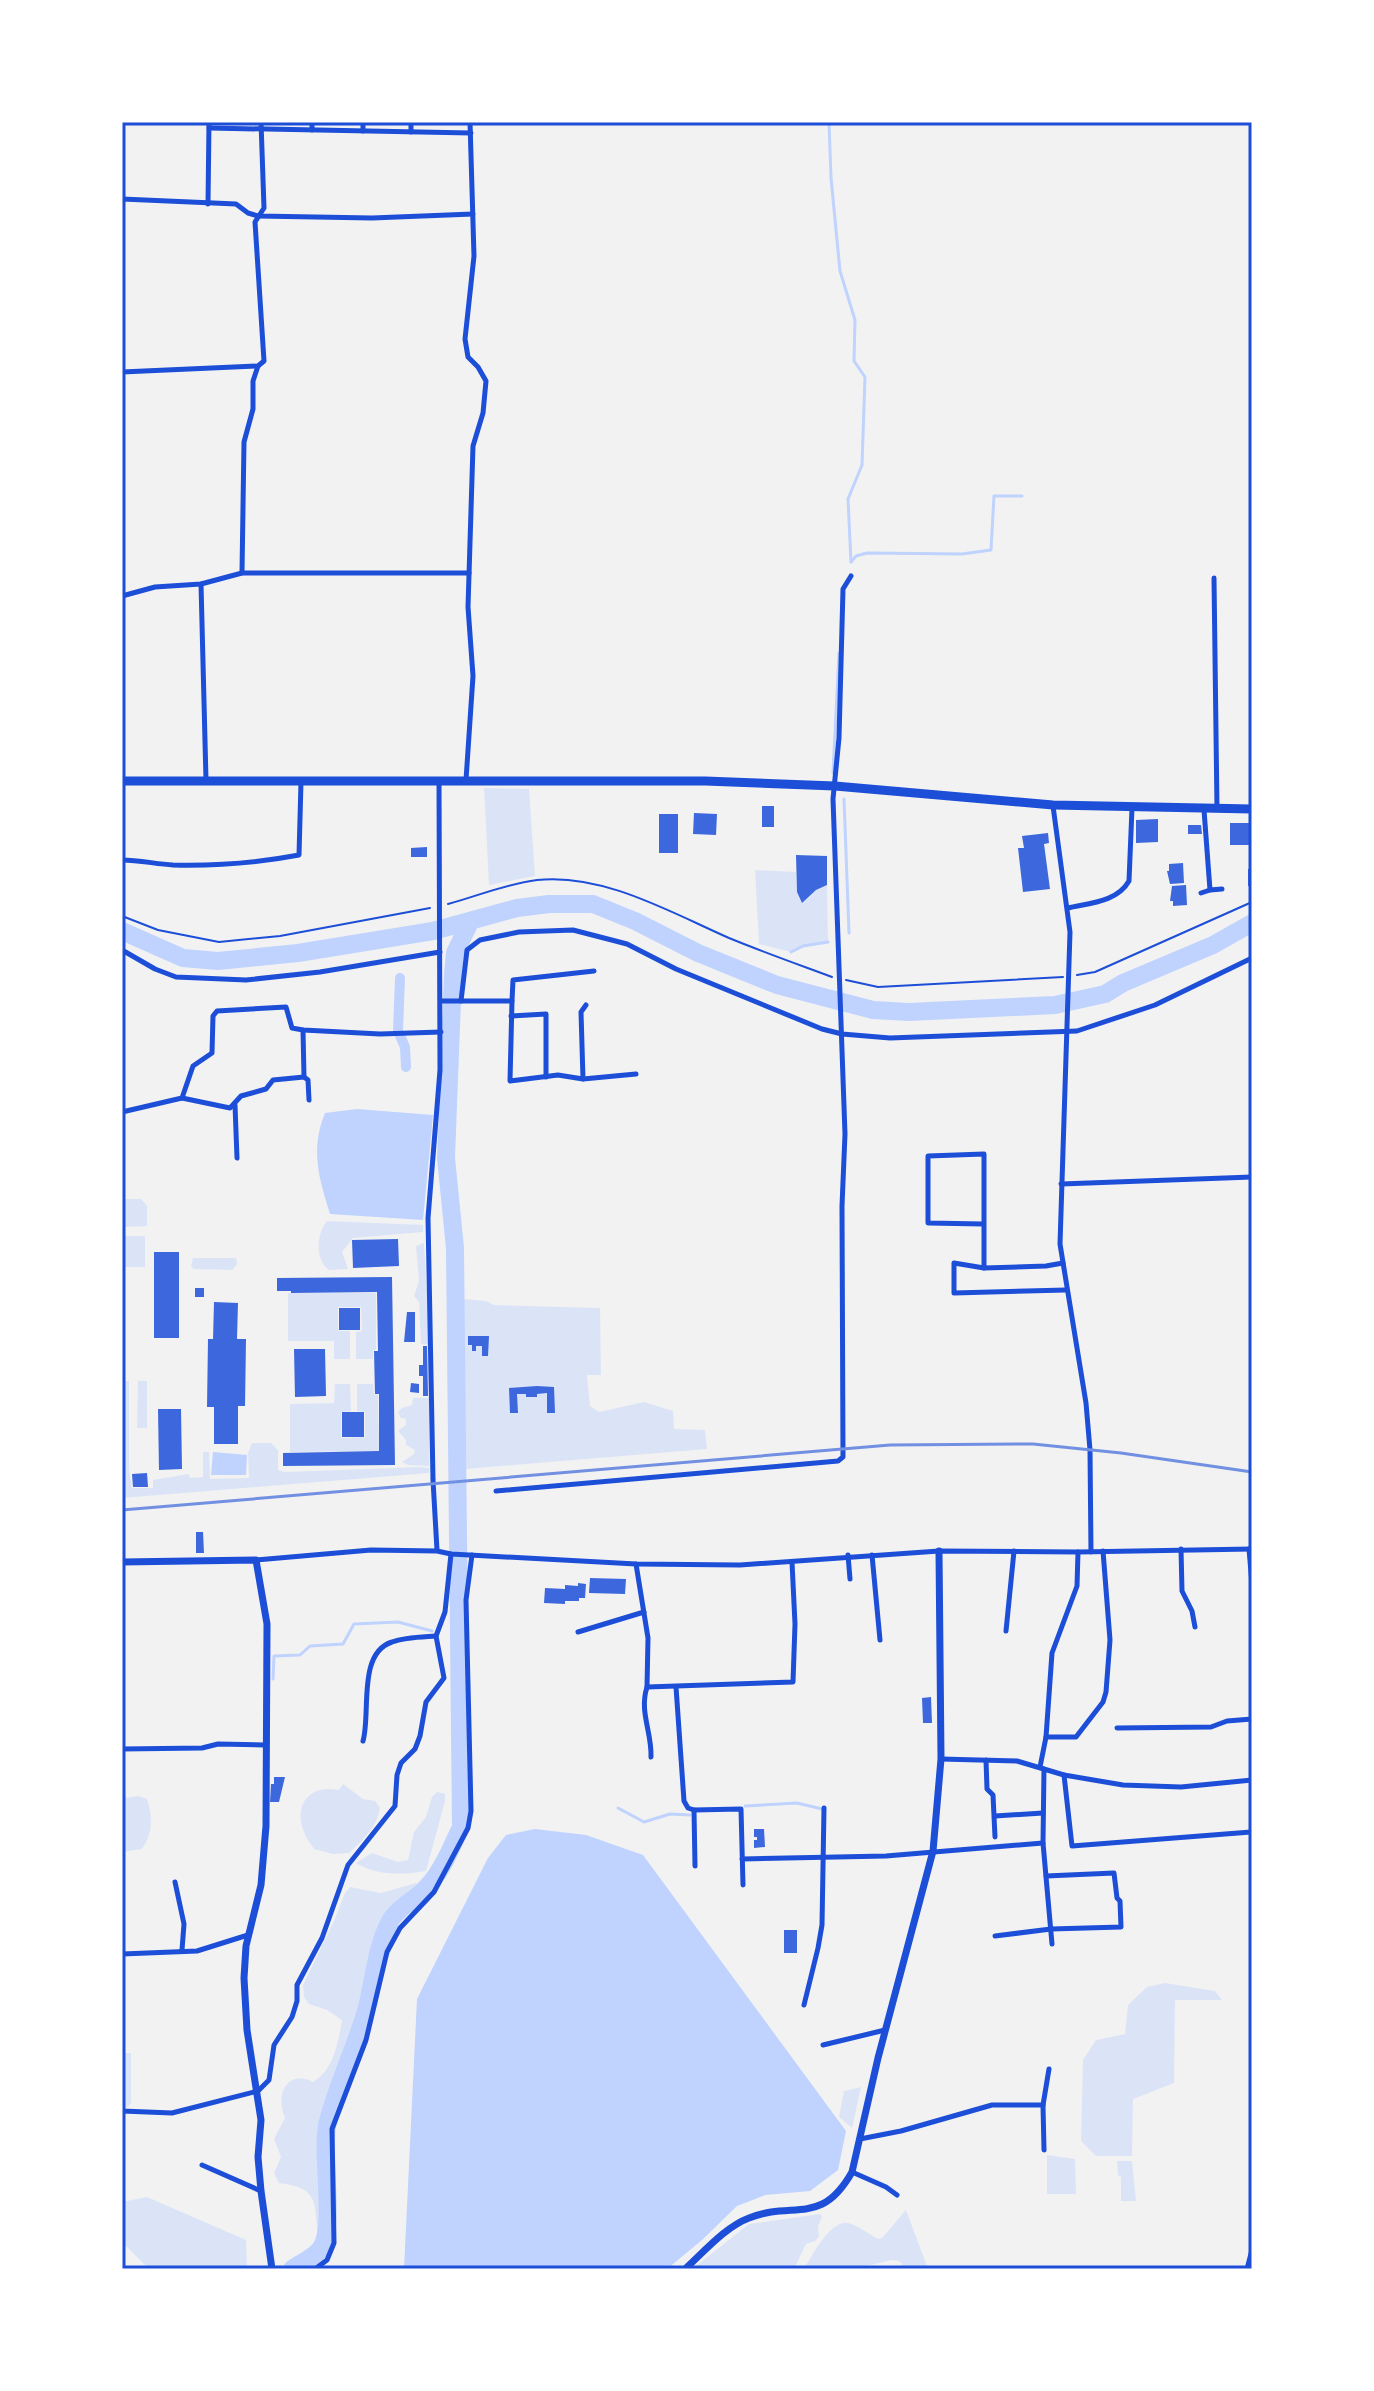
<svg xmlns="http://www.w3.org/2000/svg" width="1374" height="2391" font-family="Barlow,sans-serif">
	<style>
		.green { fill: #dbe4f7 }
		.water { fill: #bfd3fe }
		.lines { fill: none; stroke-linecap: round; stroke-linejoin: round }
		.stream { stroke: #bfd3fe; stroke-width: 3 }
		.canal { stroke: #bfd3fe; stroke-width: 10 }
		.river { stroke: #bfd3fe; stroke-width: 18 }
		.building { fill: #3d67dc }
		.path { stroke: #1d4ed8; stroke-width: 2 }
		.minor { stroke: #1d4ed8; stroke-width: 5 }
		.tertiary { stroke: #1d4ed8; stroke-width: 7 }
		.primary { stroke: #1d4ed8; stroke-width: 9 }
		.rail { stroke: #7290e2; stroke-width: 3 }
		.neatline { fill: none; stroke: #1d4ed8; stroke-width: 3 }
	</style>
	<rect width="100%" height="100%" fill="#f2f2f2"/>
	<!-- green -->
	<g class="green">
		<polygon points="484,788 529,789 535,876 489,885"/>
		<polygon points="755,870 796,872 797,892 802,903 816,890 827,885 828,942 803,946 791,952 759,944"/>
		<polygon points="122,1199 141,1199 147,1206 147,1226 124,1227"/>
		<path d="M327 1221 423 1225V1232L353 1238 342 1252 348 1269 329 1270C315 1260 316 1234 327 1221Z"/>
		<rect x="123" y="1236" width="22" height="31"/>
		<polygon points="424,1243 430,1345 421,1344 419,1302 414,1296 419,1281 416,1246"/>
		<polygon points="193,1258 236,1258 237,1264 232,1270 194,1269 191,1266"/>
		<polygon points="288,1293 376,1293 376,1350 373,1350 373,1359 356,1359 356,1332 362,1331 361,1307 338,1307 338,1331 350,1331 350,1359 334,1359 334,1341 288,1341"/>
		<polygon points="463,1299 486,1301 494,1305 600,1308 601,1375 587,1375 590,1406 599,1412 644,1402 673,1411 674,1429 705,1430 707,1449 466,1469"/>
		<polygon points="122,1381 129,1381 129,1469 132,1488 153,1488 153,1480 189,1474 190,1478 203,1477 203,1452 209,1452 210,1479 249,1478 248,1453 252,1443 271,1443 278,1450 278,1470 284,1472 421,1467 429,1468 429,1473 122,1498"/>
		<polygon points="138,1381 147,1381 147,1428 137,1428"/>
		<polygon points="335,1384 350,1384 351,1411 341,1412 341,1438 365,1437 365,1412 357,1411 357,1384 373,1384 374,1394 378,1395 379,1451 290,1452 290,1404 334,1403"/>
		<polygon points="413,1398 430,1398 429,1466 408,1465 402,1462 414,1454 415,1450 406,1445 406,1440 398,1431 406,1425 406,1419 401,1418 398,1412 402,1408 412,1405"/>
		<path d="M343 1784 363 1799 375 1801 380 1808C377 1827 363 1840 349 1853L333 1854 314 1849C311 1844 306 1838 304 1832 293 1804 310 1784 339 1790Z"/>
		<path d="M437 1792 445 1794V1801L426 1871C402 1875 377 1876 356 1863L372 1853 398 1862 408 1860 414 1832 426 1817 432 1797Z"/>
		<path d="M122 1794 127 1798 138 1796 147 1799C153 1817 153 1833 142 1849L122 1852Z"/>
		<path d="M416 1883 421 1886 420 1891 389 1918 377 1947 364 2005 357 2010 354 2036 342 2057 325 2124 323 2150 324 2235 321 2238 318 2235C314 2201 319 2188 279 2183L274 2173 281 2157 274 2139 285 2118C275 2096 286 2069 313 2082 334 2070 338 2042 342 2020L327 2010 309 2004 304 1997 303 1985 334 1921 345 1893 350 1887 381 1893Z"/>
		<polygon points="1165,1983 1215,1991 1222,2000 1175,2000 1174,2083 1133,2099 1132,2156 1096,2156 1081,2141 1083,2060 1096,2040 1125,2034 1128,2005 1147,1987"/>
		<polygon points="122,2053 131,2053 131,2103 128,2107 122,2107"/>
		<polygon points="861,2087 852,2128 839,2117 844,2091"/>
		<polygon points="1047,2155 1075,2159 1076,2194 1047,2194"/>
		<polygon points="1117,2161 1132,2161 1136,2201 1121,2201 1121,2177 1118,2175"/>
		<polygon points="147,2197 246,2240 247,2269 149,2269 122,2242 122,2202"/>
		<path d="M906 2210 928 2269H906L899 2261 891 2260 855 2269H804C812 2256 830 2220 848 2223 857 2225 869 2234 878 2239L882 2238Z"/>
		<polygon points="820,2214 822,2217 818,2226 819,2237 815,2241 806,2244 794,2269 692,2269 749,2224"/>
	</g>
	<!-- water -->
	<g class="water">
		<path d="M357 1109 433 1115 423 1220 330 1214C319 1179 310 1149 325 1113Z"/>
		<polygon points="213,1452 247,1455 246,1475 211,1475"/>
		<polygon points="535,1829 586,1835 643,1855 846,2131 838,2170 810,2191 765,2195 737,2206 702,2240 667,2269 404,2269 417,1999 488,1858 506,1835"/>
	</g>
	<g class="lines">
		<!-- stream -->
		<g class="stream">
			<polyline points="829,122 831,178 840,271 855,320 854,361 865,377 862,465 848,499 851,562"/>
			<polyline points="851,562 856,556 867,553 962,554 991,550 994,496 1022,496"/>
			<polyline points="833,773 839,653"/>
			<polyline points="844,799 849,933"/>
			<polyline points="791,952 803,946 828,942"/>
			<polyline points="273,1679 274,1656 300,1655 310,1646 343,1644 354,1624 398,1622 432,1631"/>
			<polyline points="745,1806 797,1803 822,1809"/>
			<polyline points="618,1808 644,1822 670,1814 690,1815"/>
		</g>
		<!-- canal -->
		<polyline class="canal" points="400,978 398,1031 405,1047 406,1067"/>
		<!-- river -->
		<g class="river">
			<polyline points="122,931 183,958 218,961 298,953 433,931 517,908 549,904 593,904 635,921 698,953 777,985 873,1010 909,1012 1055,1005 1105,994 1123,983 1213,945 1252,923"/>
			<path d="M292 2269C302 2262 314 2258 321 2248 336 2225 320 2153 328 2121 338 2083 355 2048 366 2011 374 1982 375 1951 389 1923 396 1909 413 1901 424 1890 441 1874 451 1848 461 1827L455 1248 446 1158 453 974 455 953 470 922"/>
		</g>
	</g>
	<!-- building -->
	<g class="building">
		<rect x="762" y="806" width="12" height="21"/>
		<polygon points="694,813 717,814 716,835 693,834"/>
		<rect x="659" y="814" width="19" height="39"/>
		<polygon points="1158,819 1158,842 1136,843 1136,820"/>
		<rect x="1230" y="823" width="22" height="22"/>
		<polygon points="1188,825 1201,825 1202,834 1188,834"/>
		<polygon points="1048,833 1049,843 1044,844 1050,889 1023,892 1018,848 1024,848 1022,836"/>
		<polygon points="427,847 427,857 411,857 411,848"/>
		<polygon points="796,855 827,856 827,885 816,890 802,903 797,892"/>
		<polygon points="1183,863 1184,883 1170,884 1167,871 1169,871 1169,864"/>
		<rect x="1248" y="869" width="4" height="17"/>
		<polygon points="1186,885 1187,905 1173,906 1173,901 1170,901 1172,886"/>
		<polygon points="398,1239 399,1266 353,1268 352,1240"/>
		<rect x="154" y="1252" width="25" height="86"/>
		<polygon points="392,1277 395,1465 283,1466 283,1453 379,1451 379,1394 375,1394 374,1351 378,1351 377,1292 291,1293 291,1291 277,1291 277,1278"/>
		<rect x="195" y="1288" width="9" height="9"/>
		<polygon points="214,1302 238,1303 237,1339 246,1339 245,1406 238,1406 238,1444 214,1444 214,1407 207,1407 208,1339 213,1339"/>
		<rect x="339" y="1308" width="21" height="22"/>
		<polygon points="407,1312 415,1312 415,1342 404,1342"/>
		<polygon points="468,1336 489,1336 488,1356 482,1356 482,1346 476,1346 476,1351 472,1351 472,1345 468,1345"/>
		<polygon points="423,1346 427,1346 428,1396 423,1396 423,1376 419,1376 419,1365 423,1365"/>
		<polygon points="294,1349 325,1349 326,1396 295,1397"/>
		<polygon points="411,1383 419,1384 419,1393 410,1392"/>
		<polygon points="537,1386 554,1387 555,1413 547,1413 547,1393 537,1394 537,1397 526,1397 526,1394 517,1394 518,1413 510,1413 509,1388"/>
		<polygon points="158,1409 181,1409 182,1469 159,1470"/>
		<rect x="342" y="1412" width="22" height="25"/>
		<polygon points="147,1473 148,1487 133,1487 132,1474"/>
		<polygon points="196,1532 203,1532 204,1553 196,1553"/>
		<polygon points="590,1578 626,1579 625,1594 589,1593"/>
		<polygon points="578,1583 586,1584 585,1598 579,1598 579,1601 565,1601 565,1604 544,1603 545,1588 565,1589 565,1585 578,1586"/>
		<polygon points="931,1697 932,1723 923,1723 922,1698"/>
		<polygon points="274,1777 285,1777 279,1802 270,1802 271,1784 274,1784"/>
		<polygon points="754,1829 764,1829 765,1847 754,1848 754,1840 757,1840 757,1837 754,1837"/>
		<rect x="784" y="1930" width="13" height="23"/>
	</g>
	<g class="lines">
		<!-- path -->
		<g class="path">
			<path d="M448 904C478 896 505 884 537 880 603 873 670 912 729 938 763 952 797 964 832 977"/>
			<polyline points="122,916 158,930 219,942 280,936 430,908"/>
			<polyline points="1077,975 1095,972 1252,902"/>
			<polyline points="846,980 878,987 1063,977"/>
		</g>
		<!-- minor -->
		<g class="minor">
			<polyline points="209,128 471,133"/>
			<polyline points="312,130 312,122"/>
			<polyline points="363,131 363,122"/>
			<polyline points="411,132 411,122"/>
			<polyline points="122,199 236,204 248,213 258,216 372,218 473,214"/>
			<polyline points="208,204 209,122"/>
			<polyline points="122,372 258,366 264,361 255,222 264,208 261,122"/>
			<polyline points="242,573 244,442 253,409 253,381 258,366"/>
			<polyline points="1214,578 1217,809"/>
			<polyline points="201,584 206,780"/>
			<polyline points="122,596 155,587 201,584 242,573 469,573"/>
			<polyline points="466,780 473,676 468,607 473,446 483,413 486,381 478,367 468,357 465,339 474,256 470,122"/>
			<polyline points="1053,806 1070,932 1060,1244 1086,1403 1090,1450 1091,1552"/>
			<polyline points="1204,810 1210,890 1222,889"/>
			<path d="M122 860C139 860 156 864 173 865 216 866 257 863 299 855L301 782"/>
			<polyline points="1201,893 1210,890"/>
			<path d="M1068 908C1090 903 1117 902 1129 881L1132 808"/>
			<polyline points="122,950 155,969 176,977 246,980 320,972 440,952"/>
			<polyline points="441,1001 512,1001 513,980 594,971"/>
			<polyline points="461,1001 467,950 480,940 519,932 573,930 627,944 676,969 822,1029 842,1034 890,1038 1077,1031 1155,1005 1252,958"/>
			<polyline points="512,1001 510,1081 558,1075 583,1079 636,1074"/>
			<polyline points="511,1016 546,1014 546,1077"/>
			<polyline points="304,1077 308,1080 309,1100"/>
			<polyline points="583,1079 581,1012 586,1005"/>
			<polyline points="182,1098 230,1108 241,1096 266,1089 273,1080 304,1077 303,1030"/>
			<polyline points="235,1105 237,1158"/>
			<polyline points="122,1112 182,1098 193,1066 212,1053 213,1016 217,1011 286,1007 292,1028 303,1030 380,1034 441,1032"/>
			<polyline points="1061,1184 1252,1177"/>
			<polyline points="983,1224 928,1223 928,1156 984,1154 984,1268 1046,1266 1063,1263"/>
			<polyline points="984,1268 954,1263 954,1293 1066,1290"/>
			<polyline points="496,1491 838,1461 843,1457 842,1206 845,1134 833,799 839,738 843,589 851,576"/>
			<polyline points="1181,1549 1182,1591 1192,1611 1195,1627"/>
			<polyline points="1249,1549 1252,1584"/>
			<polyline points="437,1550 433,1480 428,1218 440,1070 439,781"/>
			<polyline points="848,1555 850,1579"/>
			<polyline points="872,1555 880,1640"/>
			<polyline points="256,1560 371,1550 437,1551 451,1554 636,1564 740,1565 939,1551 1078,1552 1252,1549"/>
			<polyline points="636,1564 648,1638 647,1687 793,1682 795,1624 792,1562"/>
			<polyline points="1006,1631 1014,1551"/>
			<polyline points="578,1632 644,1612"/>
			<path d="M647 1687C639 1712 652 1732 651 1757"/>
			<polyline points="676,1687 684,1801 688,1808 694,1810 741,1809 743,1885"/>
			<polyline points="1117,1728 1211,1727 1227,1721 1252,1719"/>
			<polyline points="1046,1737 1076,1737 1103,1702 1106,1692 1110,1640 1103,1551"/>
			<path d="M363 1741C371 1714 357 1653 392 1642 405 1637 421 1637 436 1636"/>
			<polyline points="122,1749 202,1748 218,1744 265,1745"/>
			<polyline points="941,1759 1017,1761 1064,1775 1123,1785 1181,1787 1252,1780"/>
			<polyline points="986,1760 987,1789 993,1795 995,1837"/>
			<polyline points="1040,1767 1046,1737 1052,1653 1077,1586 1078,1552"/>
			<polyline points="1044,1769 1043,1843 1052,1944"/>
			<polyline points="1064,1775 1072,1846 1251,1832"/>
			<polyline points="1252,1779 1252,1960"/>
			<polyline points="694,1810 695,1866"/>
			<polyline points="995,1816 1043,1813"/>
			<polyline points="742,1859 886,1856 1043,1843"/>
			<polyline points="175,1882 184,1924 182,1950"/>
			<polyline points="995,1936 1051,1929 1121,1927 1120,1901 1117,1898 1114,1873 1046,1876"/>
			<polyline points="122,1954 197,1951 248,1935"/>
			<polyline points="122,1980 122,2004"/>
			<polyline points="804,2005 818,1948 822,1925 824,1808"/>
			<polyline points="823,2045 885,2030"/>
			<polyline points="122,2111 172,2113 258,2091 269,2080 274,2045 292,2017 297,2001 297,1985 322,1938 348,1865 395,1806 397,1775 401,1763 415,1749 420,1736 426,1702 444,1678 436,1636 445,1612 451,1554"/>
			<polyline points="860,2139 901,2131 992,2105 1043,2105"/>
			<polyline points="1044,2150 1043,2105 1049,2069"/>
			<polyline points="202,2165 261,2191"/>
			<polyline points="852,2172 886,2187 897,2195"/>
			<polyline points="315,2269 327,2260 334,2243 332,2129 366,2040 387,1952 400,1928 434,1892 468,1828 471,1811 466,1600 472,1555"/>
			<polyline points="1247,2269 1252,2250"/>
		</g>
		<!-- tertiary -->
		<g class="tertiary">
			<polyline points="122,1562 256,1560 267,1624 266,1826 261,1885 246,1946 244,1978 247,2030 261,2120 258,2157 261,2191 272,2269"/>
			<path d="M685 2269C704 2252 725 2227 749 2218 794 2200 821 2227 852 2172L878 2058 933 1851 941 1759 939 1551"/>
		</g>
		<!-- primary -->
		<polyline class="primary" points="122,781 705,781 835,786 1053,805 1252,809"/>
		<!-- rail -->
		<polyline class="rail" points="122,1510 890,1445 1033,1444 1121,1453 1252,1472"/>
	</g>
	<!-- border -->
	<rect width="1374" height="2391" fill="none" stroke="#ffffff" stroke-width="248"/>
	<rect x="124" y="124" width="1126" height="2143" class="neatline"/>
</svg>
